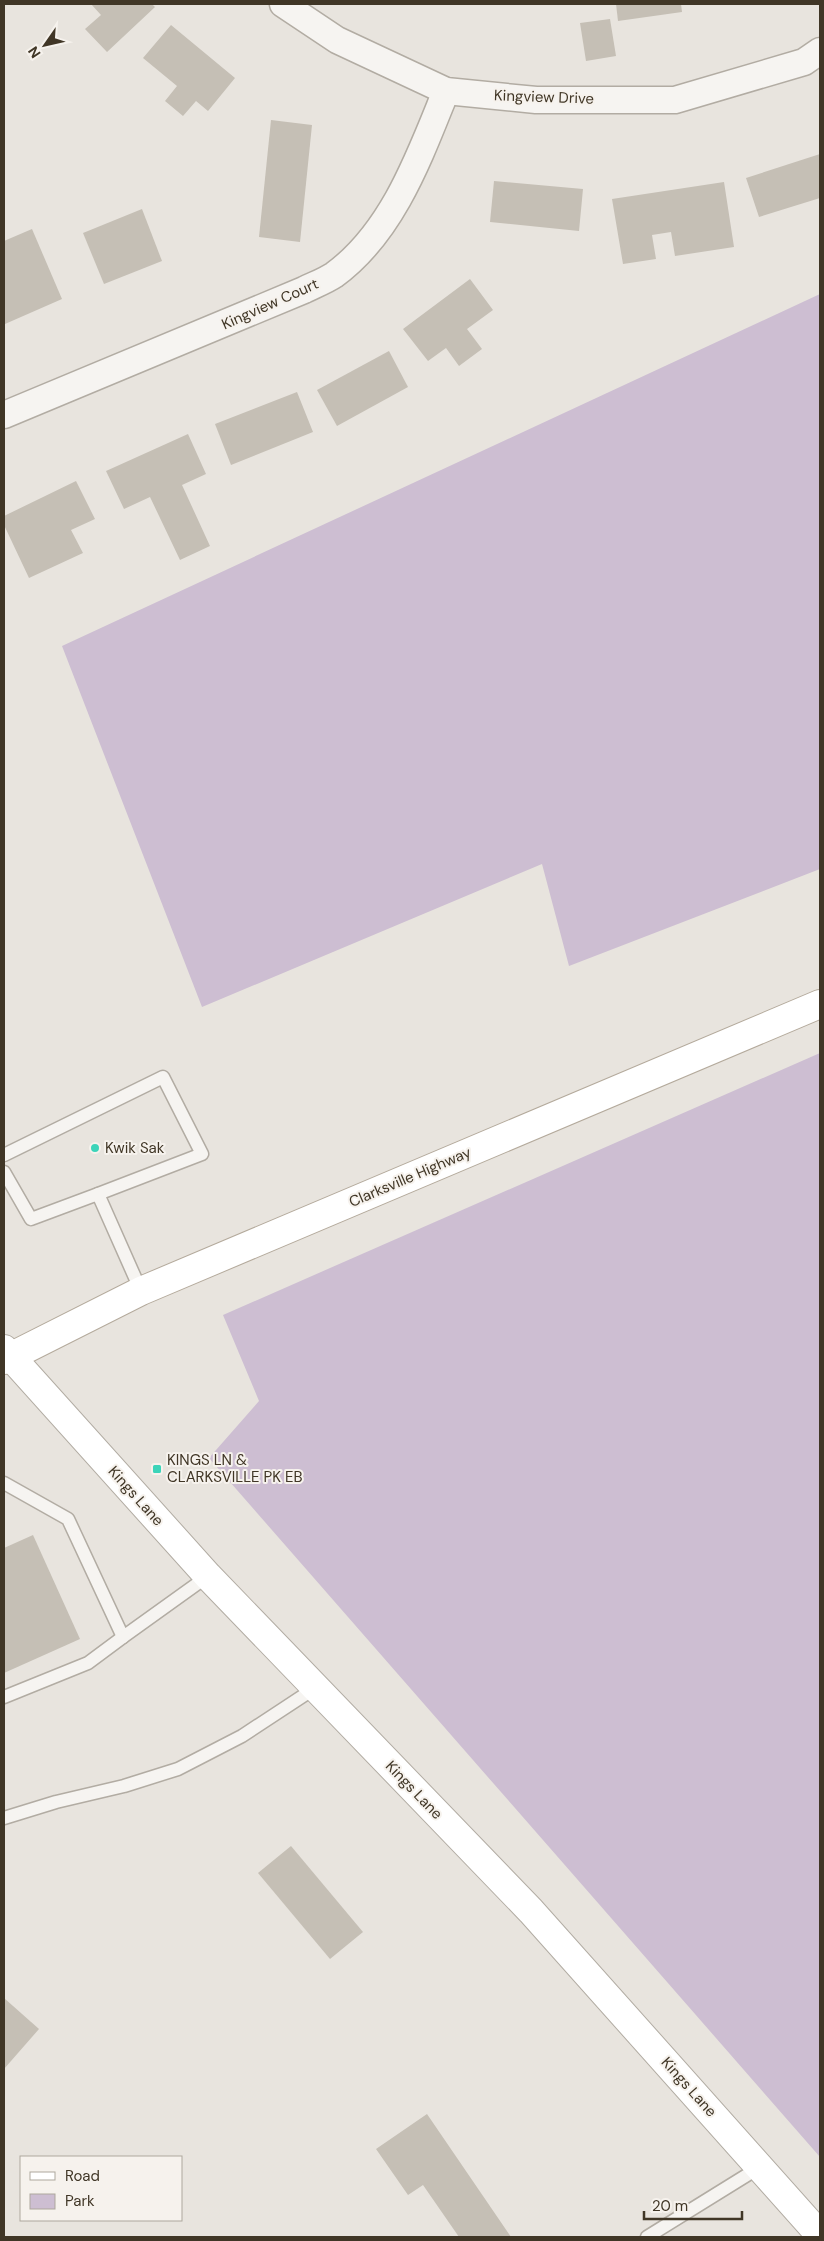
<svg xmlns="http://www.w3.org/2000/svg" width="824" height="2241" font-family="'DM Sans',sans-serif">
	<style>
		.green { fill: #cdbed2 }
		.building { fill: #c5bfb5 }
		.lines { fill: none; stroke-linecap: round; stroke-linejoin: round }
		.lane-casing { stroke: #b2aca3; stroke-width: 15 }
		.street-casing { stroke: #b2aca3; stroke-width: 29 }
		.secondary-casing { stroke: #b2aca3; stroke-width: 30 }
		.primary-casing { stroke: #b4aa9c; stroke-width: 30 }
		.lane { stroke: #f6f4f1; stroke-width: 12 }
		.street { stroke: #f6f4f1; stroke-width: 26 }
		.secondary { stroke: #fff; stroke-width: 28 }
		.primary { stroke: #fff; stroke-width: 28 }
		.poi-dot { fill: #3cd4b9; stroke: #f6f2ed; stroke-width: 2 }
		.labels { text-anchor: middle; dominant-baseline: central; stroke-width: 4; stroke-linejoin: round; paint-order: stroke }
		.street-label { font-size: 15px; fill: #403626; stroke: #f6f2ed }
		.poi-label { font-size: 15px; fill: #403626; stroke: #f6f2ed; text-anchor: start }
	</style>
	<rect width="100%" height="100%" fill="#e8e4de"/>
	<!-- green -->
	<g class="green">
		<polygon points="820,294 820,869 569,966 542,864 202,1007 62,646"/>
		<polygon points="820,1053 820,2157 209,1458 259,1401 223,1315"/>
	</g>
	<!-- building -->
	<g class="building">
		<polygon points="91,4 152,4 155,7 107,52 85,29 101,15"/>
		<polygon points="616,4 681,4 682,12 618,21"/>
		<polygon points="610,19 616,56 586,61 580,23"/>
		<polygon points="171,25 235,78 208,111 196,101 183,116 165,101 177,86 143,58"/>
		<polygon points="271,120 312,125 300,242 259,237"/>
		<polygon points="820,154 820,198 759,217 746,178"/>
		<polygon points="494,181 583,189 579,231 490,222"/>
		<polygon points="724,182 734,247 675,256 671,232 652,235 656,259 623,264 612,199"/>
		<polygon points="142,209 162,261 104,284 83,233"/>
		<polygon points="32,229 62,299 5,324 4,241"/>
		<polygon points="470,279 493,310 467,329 482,349 459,366 446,348 428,361 403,329"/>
		<polygon points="389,351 408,387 337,426 317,390"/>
		<polygon points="297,392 313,432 231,465 215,424"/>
		<polygon points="188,434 206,474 182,485 210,546 180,560 150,497 124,509 106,471"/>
		<polygon points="76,481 95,519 71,530 83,553 29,578 4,525 4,516"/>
		<polygon points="33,1535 80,1639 4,1673 4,1548"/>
		<polygon points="291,1846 363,1932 330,1959 258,1873"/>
		<polygon points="4,1998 39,2029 4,2069"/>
		<polygon points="427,2114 511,2237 459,2237 423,2185 408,2195 376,2149"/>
	</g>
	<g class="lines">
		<defs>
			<g id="lane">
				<polyline points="4,1155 163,1077 202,1154 98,1194"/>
				<polyline points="4,1172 31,1219 98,1194 141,1291"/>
				<polyline points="4,1483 68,1519 123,1637 208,1576"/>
				<polyline points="4,1697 88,1663 123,1637"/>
				<polyline points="4,1818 56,1802 124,1786 178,1769 242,1736 315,1688"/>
				<polyline points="647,2237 760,2167"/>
			</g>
			<g id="street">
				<polyline points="283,4 337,40 446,91 536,100 675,100 804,62 820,51"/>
				<path d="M4 415 304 290C314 285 325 281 334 275 393 232 420 155 446 91"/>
			</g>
			<polyline id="secondary" points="4,1349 208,1576 531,1911 820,2235"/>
			<polyline id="primary" points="4,1360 141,1291 820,1004"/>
		</defs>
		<!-- lane casing -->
		<use href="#lane" class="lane-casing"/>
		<!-- street casing -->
		<use href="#street" class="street-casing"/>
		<!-- secondary casing -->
		<use href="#secondary" class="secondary-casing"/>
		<!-- primary casing -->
		<use href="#primary" class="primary-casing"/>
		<!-- lane -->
		<use href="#lane" class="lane"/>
		<!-- street -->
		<use href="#street" class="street"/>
		<!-- secondary -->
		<use href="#secondary" class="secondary"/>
		<!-- primary -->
		<use href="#primary" class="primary"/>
	</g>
	<!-- markers -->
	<g class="poi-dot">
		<circle cx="95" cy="1148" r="5"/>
		<rect x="152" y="1464" width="10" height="10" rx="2.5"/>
	</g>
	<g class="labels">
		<!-- street labels -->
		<g class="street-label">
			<text transform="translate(544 97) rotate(2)">Kingview Drive</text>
			<text transform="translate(270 304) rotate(-24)">Kingview Court</text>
			<text transform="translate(410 1177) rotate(-23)">Clarksville Highway</text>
			<text transform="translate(136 1496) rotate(48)">Kings Lane</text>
			<text transform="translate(414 1790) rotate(46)">Kings Lane</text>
			<text transform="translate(689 2087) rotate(48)">Kings Lane</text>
		</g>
		<!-- poi labels -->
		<g class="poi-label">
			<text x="105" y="1148">Kwik Sak</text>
			<text x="167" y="1460">KINGS LN &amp;<tspan x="167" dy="17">CLARKSVILLE PK EB</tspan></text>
		</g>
	</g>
	<!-- border -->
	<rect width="824" height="2241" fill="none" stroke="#403626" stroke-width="10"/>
	<!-- legend -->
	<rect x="20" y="2156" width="162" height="65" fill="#f6f2ed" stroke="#ada79d"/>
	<rect x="30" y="2172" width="25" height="8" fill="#ffffff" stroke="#ada79d"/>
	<text x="65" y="2181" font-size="15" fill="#403626">Road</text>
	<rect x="30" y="2194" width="25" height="15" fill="#cdbed2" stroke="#ada79d"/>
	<text x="65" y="2206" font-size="15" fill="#403626">Park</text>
	<!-- north arrow -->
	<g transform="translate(45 45) rotate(236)" stroke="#f6f2ed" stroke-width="4" paint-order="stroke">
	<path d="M0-4L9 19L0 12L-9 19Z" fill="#403626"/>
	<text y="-8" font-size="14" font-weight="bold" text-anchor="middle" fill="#403626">N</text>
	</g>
	<!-- scale -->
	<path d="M644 2211v8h98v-8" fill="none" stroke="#403626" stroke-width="2.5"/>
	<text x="652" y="2211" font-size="15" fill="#403626" stroke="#f6f2ed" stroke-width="4" paint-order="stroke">20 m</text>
</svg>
